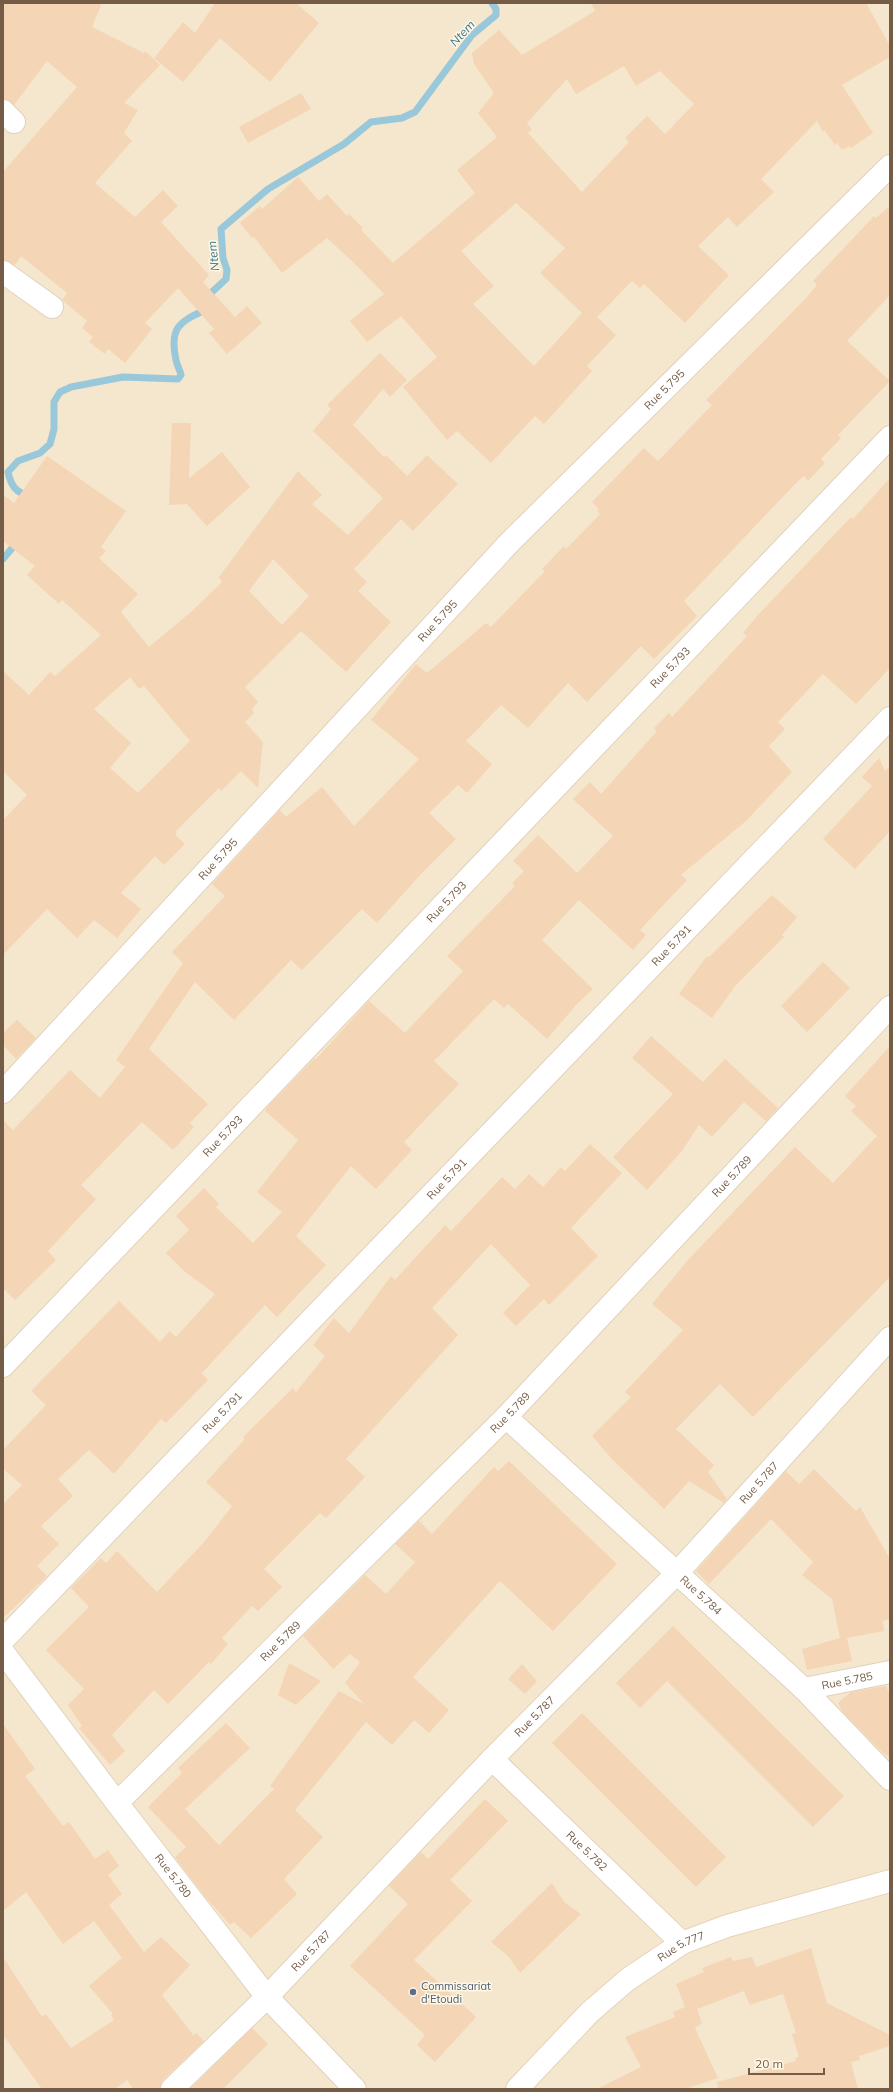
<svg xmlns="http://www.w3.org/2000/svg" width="893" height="2092" font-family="Mulish,sans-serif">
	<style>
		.residential { fill: #f5e7cd }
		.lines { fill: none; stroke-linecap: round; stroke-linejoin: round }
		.stream { stroke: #99c8da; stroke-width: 7 }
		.building { fill: #f4d5b5; fill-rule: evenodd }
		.street-casing { stroke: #e2d1bb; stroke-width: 24 }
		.secondary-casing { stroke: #e7d3b9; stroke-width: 24 }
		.street { stroke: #fff; stroke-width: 22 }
		.secondary { stroke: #fff; stroke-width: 22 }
		.service-dot { fill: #5c6f8a; stroke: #fff8e6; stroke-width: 1.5 }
		.labels { text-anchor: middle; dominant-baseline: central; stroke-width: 3; stroke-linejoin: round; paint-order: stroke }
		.street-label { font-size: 11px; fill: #755c46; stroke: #fff8e6 }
		.service-label { font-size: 11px; fill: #4e5e75; stroke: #fff8e6; text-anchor: start }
		.water-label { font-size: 12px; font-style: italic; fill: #3f758a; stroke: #fff8e6 }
	</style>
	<rect width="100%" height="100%" fill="#fdf5df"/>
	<!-- residential -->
	<rect class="residential" x="3" y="3" width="887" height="2086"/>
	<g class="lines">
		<!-- stream -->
		<g class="stream">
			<path d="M30 496C16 493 11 486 8 472L18 461 40 453 50 444 54 429V402L60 392 71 387 123 377 178 379 181 375C180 370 177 366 176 360 169 328 179 322 205 310L212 292 226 279 227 270 223 258 221 229 268 189 344 144 371 122 402 118 415 112 472 35 496 15V9L492 3"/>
			<polyline points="3,559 18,541"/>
		</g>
	</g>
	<!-- building -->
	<g class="building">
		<polygon points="3,3 102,3 92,27 144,53 145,51 160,65 124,103 138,110 124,133 132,141 95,183 135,217 163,190 178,206 161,222 209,275 203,282 235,317 247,306 262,323 227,354 209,333 214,329 178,288 145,323 152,329 125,363 108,349 105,354 89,342 93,337 82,328 87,321 62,300 67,293 21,256 15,265 3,260 3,172 77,87 47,61 14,105 3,99"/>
		<polygon points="215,3 296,3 319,23 270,82 220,38 183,82 154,58 183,22 195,33"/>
		<path d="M591 3H866L890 46V57L842 85 873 133 851 148 850 146 842 150 837 143 835 145 825 131 823 132 817 121 761 179 774 192 737 227 728 217 698 246 729 275 685 323 644 284 640 288 632 281 597 317 616 335 587 366 592 371 544 424 535 416 491 463 457 431 447 440 403 387 437 357 401 316 367 342 350 321 384 294 353 262 327 238 282 273 254 237 252 238 240 223 260 206 262 209 298 177 319 201 327 194 347 216 349 214 363 228 361 230 393 263 475 193 457 170 497 137 478 113 494 93 474 64 472 53 499 30 522 55 595 11ZM624 66 636 86 660 71 694 104 665 134 647 116 625 138 629 142 582 192 528 133 532 129 527 123 567 79 576 94ZM516 203 565 248 540 273 582 313 534 366 473 304 494 286 461 251Z"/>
		<polygon points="301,93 311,109 248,143 239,127"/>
		<polygon points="890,206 890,295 847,341 890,381 838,435 841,438 821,459 825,463 808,481 804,476 796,483 684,601 697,616 654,659 641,646 587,702 568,683 528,728 501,705 466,741 492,764 467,793 458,785 429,813 456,839 421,874 377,923 362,909 302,970 291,960 234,1020 195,982 149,1049 208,1104 190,1123 194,1127 173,1150 142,1122 81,1185 96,1199 48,1251 56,1260 15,1300 3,1288 3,1120 13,1130 70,1070 100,1098 125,1067 116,1060 183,963 172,952 225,896 212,884 280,810 286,817 322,787 354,826 419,759 371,720 416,664 427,673 486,623 491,627 545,571 542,569 564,546 566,549 600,514 597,511 599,509 592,502 644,448 658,461 712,405 706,400 807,297 817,285 813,281 874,216 876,218"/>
		<path d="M380 353 407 380 390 397 383 389 353 425 384 457 386 455 407 476 427 455 458 484 413 531 401 519 354 569 367 582 358 591 391 622 346 672 301 631 245 687 258 702 252 709 254 713 245 722 263 742 258 788 241 771 221 791 219 788 176 831 177 832 175 835 185 844 164 865 155 856 121 893 141 909 117 938 94 920 77 938 47 909 3 955V820L27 795 3 771V671L29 695 50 672 55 676 101 635 62 600 59 604 27 575 35 566 3 541V495L14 503 47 456 126 511 101 547 106 551 99 558 138 594 121 612 149 647 192 611 222 582 219 577 298 471 322 495 312 504 348 535 383 498 313 431 331 409 327 405ZM273 559 309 596 282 625 249 591ZM130 677 139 689 144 686 190 741 138 793 110 768 131 743 94 709Z"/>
		<polygon points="172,423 191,423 189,478 222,452 250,487 207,526 187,504 169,505"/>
		<polygon points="890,478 890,668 856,704 823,674 778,722 785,729 769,746 792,772 746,821 681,875 687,880 640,930 646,935 633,950 579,900 542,940 593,989 576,1005 547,1039 508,1004 504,1008 494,999 434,1061 459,1084 404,1142 412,1150 376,1189 351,1166 296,1236 326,1265 277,1317 265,1305 202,1373 208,1380 166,1423 161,1419 114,1474 89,1450 58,1479 73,1496 41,1526 59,1544 37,1566 47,1576 3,1618 3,1504 22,1485 3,1469 3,1450 46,1405 31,1391 119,1301 160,1342 170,1331 176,1337 215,1294 184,1271 166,1253 189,1230 176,1216 204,1188 219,1204 216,1207 253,1243 282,1212 257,1192 298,1140 265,1111 270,1104 315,1058 316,1059 369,1001 405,1033 463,971 447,956 515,886 512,883 524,871 513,861 538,835 577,873 613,836 573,799 590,782 601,794 657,731 654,728 669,713 672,717 747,636 743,633 758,615 851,517 853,519"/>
		<polygon points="879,758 885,771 890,766 890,831 855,869 823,839 872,786 862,777"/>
		<polygon points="772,895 797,917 782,935 784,937 736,985 712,1018 679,994 707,956 709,957"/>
		<polygon points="823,962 850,988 807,1032 781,1006"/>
		<polygon points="17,1020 36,1038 16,1059 3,1045 3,1033"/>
		<polygon points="651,1036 703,1082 725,1059 778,1108 766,1121 744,1102 712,1137 699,1125 681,1152 647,1190 613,1157 673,1094 632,1058"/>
		<polygon points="890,1046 890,1277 753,1417 720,1384 676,1429 714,1465 708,1472 727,1499 724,1503 689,1481 664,1509 612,1459 592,1436 631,1397 625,1392 683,1330 652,1304 687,1261 795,1147 833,1183 877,1136 851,1111 856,1106 845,1096"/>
		<polygon points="590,1144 622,1173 571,1228 598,1256 549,1305 544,1299 516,1326 503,1313 530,1285 491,1244 432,1308 458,1335 346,1459 365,1477 326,1518 320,1513 264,1569 282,1587 258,1611 252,1606 222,1638 228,1644 211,1664 209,1662 168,1704 154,1690 112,1735 125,1751 110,1765 79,1728 82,1726 68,1705 84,1689 46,1650 89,1607 71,1588 101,1558 106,1563 117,1551 157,1592 205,1541 232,1506 206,1482 245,1439 243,1437 293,1388 296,1392 325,1356 313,1345 334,1318 349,1333 391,1276 395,1280 445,1225 451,1231 502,1177 515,1189 529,1174 543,1187 561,1167 565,1171"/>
		<polygon points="509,1461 617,1564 553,1631 500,1581 413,1677 449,1710 429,1733 414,1720 392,1745 366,1722 295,1810 323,1837 284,1879 297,1894 251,1938 234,1922 230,1925 202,1893 175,1857 186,1847 148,1807 182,1773 178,1768 226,1723 250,1748 185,1809 219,1845 274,1789 270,1786 339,1691 364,1704 345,1683 360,1662 350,1654 333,1669 303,1636 365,1575 386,1594 415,1562 395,1544 419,1521 432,1534 494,1467 498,1471"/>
		<polygon points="814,1469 856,1511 860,1507 890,1559 890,1619 883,1621 884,1631 847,1638 852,1661 807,1670 802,1649 840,1638 832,1599 802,1575 813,1562 771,1519 709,1584 696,1571 786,1471 799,1484"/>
		<polygon points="673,1626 844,1796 813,1827 667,1681 640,1708 616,1683"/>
		<polygon points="289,1663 321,1681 296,1705 278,1695"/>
		<polygon points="522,1664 537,1681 525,1694 508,1679"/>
		<polygon points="886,1686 890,1695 890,1757 884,1754 842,1711 838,1703 851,1692"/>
		<polygon points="582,1713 726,1857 696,1887 552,1743"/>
		<polygon points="3,1724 35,1769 25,1776 63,1826 69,1822 95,1859 108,1850 119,1866 108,1875 122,1894 109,1905 144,1952 161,1937 190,1965 162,1995 194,2036 196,2033 204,2041 163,2080 160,2089 133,2089 127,2080 115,2089 42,2089 3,2035 3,1957 42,2017 46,2014 71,2048 114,2020 111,2015 113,2014 89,1986 122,1958 94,1921 63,1944 26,1892 3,1911"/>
		<polygon points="485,1799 508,1821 450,1880 472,1901 414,1960 476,2017 435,2062 417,2045 425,2035 350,1966 408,1904 389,1886 421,1852 428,1859"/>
		<polygon points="552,1883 564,1902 581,1914 520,1973 508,1956 491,1942"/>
		<polygon points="811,1948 827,2003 890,2035 890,2046 859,2056 860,2060 851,2062 858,2089 718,2089 717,2082 796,2061 795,2058 799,2057 792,2034 796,2033 783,1994 750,2005 744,1991 697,2009 702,2023 695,2028 718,2078 685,2089 597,2089 641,2067 625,2037 675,2017 673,2012 685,2007 676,1984 704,1972 702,1968 731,1957 733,1961 752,1957 756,1967"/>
		<polygon points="252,2028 268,2044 223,2089 190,2089"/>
	</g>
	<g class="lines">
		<defs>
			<g id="street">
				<polyline points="3,111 14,122"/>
				<polyline points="3,272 52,307"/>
				<path id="s1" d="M3 1092 509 543 890 166"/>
				<path id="s2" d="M3 1366 890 437"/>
				<path id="s3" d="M506 1417 804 1689 890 1779"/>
				<path id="s4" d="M3 1640 890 718"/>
				<path id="s5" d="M3 1652 117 1803 267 1997 355 2089"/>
				<path id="s6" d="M804 1689 890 1672"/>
				<path id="s7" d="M492 1759 682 1943"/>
				<path id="s8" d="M117 1803 506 1417 890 1007"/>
				<path id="s9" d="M172 2089 267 1997 492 1759 677 1573 890 1338"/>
			</g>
			<g id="secondary">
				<path id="s10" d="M517 2089 590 2012 627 1980 682 1943 727 1926 890 1881"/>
			</g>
		</defs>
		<!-- street casing -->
		<use href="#street" class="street-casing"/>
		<!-- secondary casing -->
		<use href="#secondary" class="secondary-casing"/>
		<!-- street -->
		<use href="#street" class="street"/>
		<!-- secondary -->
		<use href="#secondary" class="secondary"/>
	</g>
	<!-- markers -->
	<circle class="service-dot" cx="413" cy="1992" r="4"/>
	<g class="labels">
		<!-- street labels -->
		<g class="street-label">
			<text stroke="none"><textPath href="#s1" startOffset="965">Rue 5.795</textPath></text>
			<text stroke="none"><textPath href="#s1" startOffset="641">Rue 5.795</textPath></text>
			<text stroke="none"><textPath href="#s2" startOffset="966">Rue 5.793</textPath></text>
			<text stroke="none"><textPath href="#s1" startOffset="317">Rue 5.795</textPath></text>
			<text stroke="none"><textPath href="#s2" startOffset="642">Rue 5.793</textPath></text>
			<text stroke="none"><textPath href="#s4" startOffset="964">Rue 5.791</textPath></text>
			<text stroke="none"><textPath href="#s2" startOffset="318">Rue 5.793</textPath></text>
			<text stroke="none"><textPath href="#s8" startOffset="878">Rue 5.789</textPath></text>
			<text stroke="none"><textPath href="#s4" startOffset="640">Rue 5.791</textPath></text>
			<text stroke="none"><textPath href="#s4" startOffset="316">Rue 5.791</textPath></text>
			<text stroke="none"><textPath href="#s8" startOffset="554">Rue 5.789</textPath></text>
			<text stroke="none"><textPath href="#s9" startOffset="844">Rue 5.787</textPath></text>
			<text stroke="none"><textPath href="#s3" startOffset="264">Rue 5.784</textPath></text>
			<text stroke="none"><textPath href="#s8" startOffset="230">Rue 5.789</textPath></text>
			<text stroke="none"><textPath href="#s6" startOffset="44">Rue 5.785</textPath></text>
			<text stroke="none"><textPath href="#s9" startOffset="520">Rue 5.787</textPath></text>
			<text stroke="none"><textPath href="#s7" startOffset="132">Rue 5.782</textPath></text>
			<text stroke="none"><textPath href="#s5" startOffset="281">Rue 5.780</textPath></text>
			<text stroke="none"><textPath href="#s10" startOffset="219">Rue 5.777</textPath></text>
			<text stroke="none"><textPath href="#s9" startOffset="196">Rue 5.787</textPath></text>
		</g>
		<!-- service labels -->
		<g class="service-label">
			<text x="421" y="1986">Commissariat<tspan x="421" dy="13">d'Etoudi</tspan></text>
		</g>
		<!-- water labels -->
		<g class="water-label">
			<text transform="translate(462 33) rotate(-48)">Ntem</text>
			<text transform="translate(213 256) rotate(-97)">Ntem</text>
		</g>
	</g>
	<!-- border -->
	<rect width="893" height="2092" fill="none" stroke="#755c46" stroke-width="8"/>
	<!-- scale -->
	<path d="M749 2068v6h75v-6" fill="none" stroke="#755c46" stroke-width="2"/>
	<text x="755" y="2068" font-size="12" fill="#755c46" stroke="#fff8e6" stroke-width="3" paint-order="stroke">20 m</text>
</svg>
